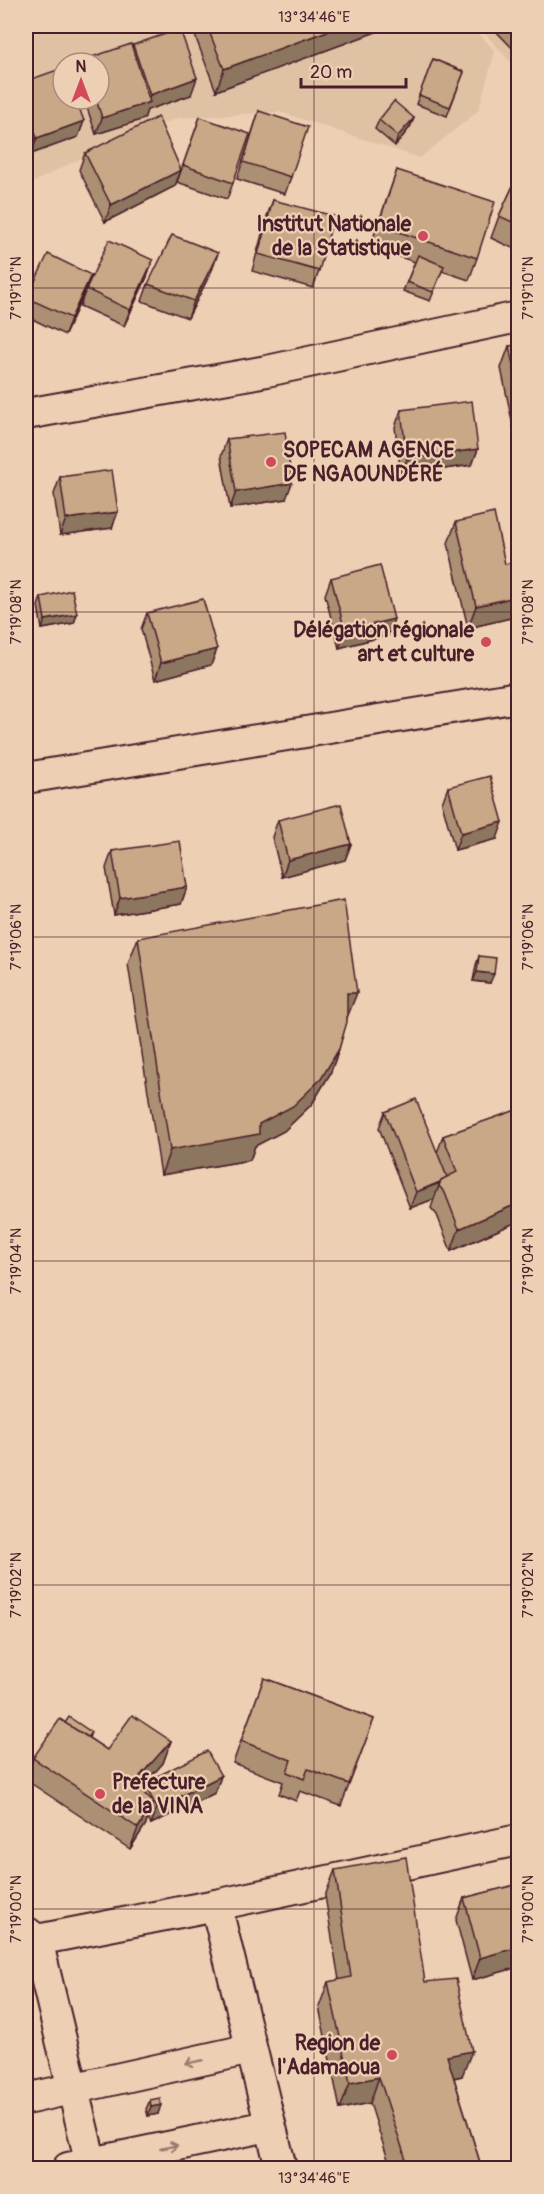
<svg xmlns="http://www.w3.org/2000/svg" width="544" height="2194" font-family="Pangolin,sans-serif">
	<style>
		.built { fill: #dfc1a4; fill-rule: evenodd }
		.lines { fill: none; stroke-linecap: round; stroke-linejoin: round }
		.minor-casing { stroke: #4a1f2b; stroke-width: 34 }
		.minor { stroke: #edd0b3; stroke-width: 30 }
		.wall { fill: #ac9073; stroke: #4a1f2b; stroke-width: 1.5 }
		.shaded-wall { fill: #8c765e; stroke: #4a1f2b; stroke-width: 1.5 }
		.building { fill: #c8a886; stroke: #4a1f2b; stroke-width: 1.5 }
		.oneway { stroke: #9c786f }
		.ticks { fill: none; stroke: #4a1f2b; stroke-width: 1.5; stroke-opacity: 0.45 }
		.poi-dot { fill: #d1495b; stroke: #edd0b3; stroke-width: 2 }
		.labels { text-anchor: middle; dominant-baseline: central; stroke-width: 4.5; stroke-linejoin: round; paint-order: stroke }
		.poi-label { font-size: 21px; font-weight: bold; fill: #4a1f2b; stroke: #edd0b3; text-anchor: end }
		.neatline { fill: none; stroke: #4a1f2b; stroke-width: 2 }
		.ticks-label { font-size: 15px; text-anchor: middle; fill: #4a1f2b }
	</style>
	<rect width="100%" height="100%" fill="#edd0b3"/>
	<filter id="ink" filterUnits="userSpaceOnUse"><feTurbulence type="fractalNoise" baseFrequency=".0167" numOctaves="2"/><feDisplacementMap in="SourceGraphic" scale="12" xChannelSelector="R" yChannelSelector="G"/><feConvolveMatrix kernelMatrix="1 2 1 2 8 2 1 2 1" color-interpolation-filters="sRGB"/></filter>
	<g filter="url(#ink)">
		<!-- built -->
		<g class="built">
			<path d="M26 26H472L495 51 478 111 420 158 280 112 177 118 73 162 26 186ZM63 63H99V99H63Z"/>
			<polygon points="478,26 518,26 518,70"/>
		</g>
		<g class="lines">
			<defs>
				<g id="minor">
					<polyline points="26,414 267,371 518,317"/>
					<polyline points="26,778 518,697"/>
					<polyline points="216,1905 518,1840"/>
					<polyline points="26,1932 37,1940 92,2168"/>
					<polyline points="37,1940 216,1905 281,2168"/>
					<polyline points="26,2099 251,2049"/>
					<polyline points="68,2168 268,2126"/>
				</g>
			</defs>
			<!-- minor casing -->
			<use href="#minor" class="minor-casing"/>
			<!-- minor -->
			<use href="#minor" class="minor"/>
		</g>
		<!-- wall -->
		<g class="wall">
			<polygon points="196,26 392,26 216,91 194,33"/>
			<polygon points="491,26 519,26 519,55"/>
			<polygon points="133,45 191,95 147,110 144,119 96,134 84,99 99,99 99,63 81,63 83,60 132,48"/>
			<polygon points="433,59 464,72 447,116 416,104"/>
			<polygon points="26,81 84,121 78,137 31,154 26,141"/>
			<polygon points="259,111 291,177 285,194 237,179"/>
			<polygon points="200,117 233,183 227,199 177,182"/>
			<polygon points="414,118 410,127 395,146 375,129 379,120"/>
			<polygon points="85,153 181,170 175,186 105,222 79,170"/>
			<polygon points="397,170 477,258 469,280 442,271 430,301 403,291 415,262 370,247"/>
			<polygon points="519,173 519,251 491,238 499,216"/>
			<polygon points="273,200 319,271 313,288 252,271 267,216"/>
			<polygon points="218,253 212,270 188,318 142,301 148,284"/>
			<polygon points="91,275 85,291 65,335 26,316 26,302 27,298"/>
			<polygon points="147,277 124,326 80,306 86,289"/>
			<polygon points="519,345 519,455 501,368 509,346"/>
			<polygon points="401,410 478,449 472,465 401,475 395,427"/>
			<polygon points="227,439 286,499 230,508 221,456"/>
			<polygon points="60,477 112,528 60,535 54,494"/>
			<polygon points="456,522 505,564 512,563 511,559 519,537 519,616 468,628 448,543"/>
			<polygon points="331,578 388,635 339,648 325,595"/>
			<polygon points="41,597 77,614 74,623 42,629 38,606"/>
			<polygon points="147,613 217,649 211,665 155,680 141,629"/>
			<polygon points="448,787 497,839 455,850 442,803"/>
			<polygon points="278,820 351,844 345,860 282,877 272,837"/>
			<polygon points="112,851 187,887 181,904 114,915 106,868"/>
			<polygon points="138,938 347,1018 339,1049 330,1074 312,1104 284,1131 255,1146 250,1160 161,1175 128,964"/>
			<polygon points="479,956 490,983 473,981 476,965"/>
			<polygon points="519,1109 519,1221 451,1251 437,1215 431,1208 434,1199 410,1208 379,1128 385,1112 437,1153 443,1136"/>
			<polygon points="264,1678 374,1719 341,1806 300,1791 296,1801 279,1794 283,1782 233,1763"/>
			<polygon points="65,1723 91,1732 89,1738 107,1750 171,1741 163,1763 146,1782 221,1776 215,1793 151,1824 148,1819 146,1824 130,1849 26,1780 33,1758"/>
			<polygon points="335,1870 425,1982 462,2076 454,2078 482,2169 391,2169 370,2103 340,2109 319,2007 328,1982 339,1980 325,1896"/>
			<polygon points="519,1884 519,1967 472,1980 456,1920 464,1898"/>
			<polygon points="150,2100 158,2114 148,2116 146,2109"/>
		</g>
		<!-- shaded-wall -->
		<g class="shaded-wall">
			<polygon points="341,26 392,26 216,91 224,69"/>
			<polygon points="197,78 191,95 147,110 144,119 96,134 102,118 147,103 150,95"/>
			<polygon points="414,118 410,127 395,146 398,136"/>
			<polygon points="84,121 78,137 31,154 37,138"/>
			<polygon points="181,170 175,186 105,222 111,205"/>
			<polygon points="218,253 212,270 188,318 194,301"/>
			<polygon points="153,260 147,277 124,326 130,310"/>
			<polygon points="91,275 85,291 65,335 71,318"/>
			<polygon points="478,449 472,465 401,475 407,459"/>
			<polygon points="292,483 286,499 230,508 236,492"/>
			<polygon points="118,512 112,528 60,535 66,519"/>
			<polygon points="519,596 519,616 468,628 476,606"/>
			<polygon points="77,614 74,623 42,629 45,620"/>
			<polygon points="394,619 388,635 339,648 345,631"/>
			<polygon points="217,649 211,665 155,680 161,663"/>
			<polygon points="503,822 497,839 455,850 461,833"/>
			<polygon points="351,844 345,860 282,877 288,860"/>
			<polygon points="187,887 181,904 114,915 120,898"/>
			<polygon points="477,972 494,974 490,983 473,981"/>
			<polygon points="347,993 357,993 347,1018 338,1018"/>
			<polygon points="339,1049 330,1074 312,1104 284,1131 255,1146 250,1160 161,1175 170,1150 259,1124"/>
			<polygon points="440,1183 434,1199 410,1208 416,1192"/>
			<polygon points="519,1203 519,1221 451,1251 459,1229"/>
			<polygon points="171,1741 163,1763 125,1806 133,1784"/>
			<polygon points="221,1776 215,1793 151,1824 157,1808"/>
			<polygon points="154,1802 146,1824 130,1849 138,1828"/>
			<polygon points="519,1947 519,1967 472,1980 480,1958"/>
			<polygon points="472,2051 462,2076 438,2081 447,2056"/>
			<polygon points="379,2077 370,2103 340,2109 350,2083"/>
			<polygon points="161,2105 158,2114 148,2116 151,2107"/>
		</g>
		<!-- building -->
		<g class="building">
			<polygon points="207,26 341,26 224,69"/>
			<polygon points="180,29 197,78 150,95 133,45"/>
			<polygon points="131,44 150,102 102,118 96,99 99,99 99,63 84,63 83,60"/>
			<polygon points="433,59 464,72 450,107 419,95"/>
			<polygon points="63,68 63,99 76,99 84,121 37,138 26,108 26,81"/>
			<polygon points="394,101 414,118 398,136 379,120"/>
			<polygon points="259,111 308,127 291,177 243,162"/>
			<polygon points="158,117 181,170 111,205 85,153"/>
			<polygon points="200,117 250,134 233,183 183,165"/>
			<polygon points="397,170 495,202 477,258 378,225"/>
			<polygon points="519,173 519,225 499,216"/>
			<polygon points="273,200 334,216 319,271 258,254"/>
			<polygon points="172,235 218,253 194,301 148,284"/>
			<polygon points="109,240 153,260 130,310 86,289"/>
			<polygon points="48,254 91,275 71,318 27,298"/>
			<polygon points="418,255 444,266 433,292 407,282"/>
			<polygon points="26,275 33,278 26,294"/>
			<polygon points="519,345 519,394 509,346"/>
			<polygon points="472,401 478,449 407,459 401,410"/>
			<polygon points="285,432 292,483 236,492 227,439"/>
			<polygon points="112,470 118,512 66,519 60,477"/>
			<polygon points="494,513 505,564 519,561 519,596 476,606 456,522"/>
			<polygon points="380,565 394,619 345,631 331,578"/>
			<polygon points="72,590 77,614 45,620 41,597"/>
			<polygon points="203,599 217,649 161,663 147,613"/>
			<polygon points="490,776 503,822 461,833 448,787"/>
			<polygon points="341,804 351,844 288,860 278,820"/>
			<polygon points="180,841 187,887 120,898 112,851"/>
			<polygon points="344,900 357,993 347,993 347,1022 339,1049 321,1079 293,1106 259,1124 259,1134 170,1150 138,938"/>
			<polygon points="479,956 496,958 494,974 477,972"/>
			<polygon points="416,1099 447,1177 441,1180 440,1182 416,1192 385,1112"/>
			<polygon points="519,1109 519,1203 459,1229 445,1193 439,1186 441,1180 457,1172 443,1136"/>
			<polygon points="264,1678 374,1719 349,1784 308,1769 304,1779 287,1772 291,1760 241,1741"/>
			<polygon points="132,1715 171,1741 133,1784 154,1802 138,1828 33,1758 60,1719 107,1750"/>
			<polygon points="69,1717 91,1732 88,1737 65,1723"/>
			<polygon points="207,1751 221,1776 157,1808 144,1783"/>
			<polygon points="406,1857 425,1982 456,1979 472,2051 447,2056 482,2169 409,2169 379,2077 350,2083 328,1982 351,1977 335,1870"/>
			<polygon points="519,1884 519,1947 480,1958 464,1898"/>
			<polygon points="160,2098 161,2105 151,2107 150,2100"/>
		</g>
		<!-- one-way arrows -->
		<defs><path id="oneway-shaft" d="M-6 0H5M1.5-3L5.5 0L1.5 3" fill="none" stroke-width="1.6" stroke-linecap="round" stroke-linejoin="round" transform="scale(1.5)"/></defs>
		<g class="oneway">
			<use href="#oneway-shaft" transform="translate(194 2062) rotate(168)"/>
			<use href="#oneway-shaft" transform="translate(169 2147) rotate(-12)"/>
		</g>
	</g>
	<!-- ticks -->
	<path class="ticks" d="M314 26V2168M26 288H518M26 612H518M26 937H518M26 1261H518M26 1585H518M26 1909H518"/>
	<!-- markers -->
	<g class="poi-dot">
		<circle cx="423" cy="236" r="6"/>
		<circle cx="271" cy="462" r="6"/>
		<circle cx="486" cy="642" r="6"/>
		<circle cx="100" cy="1794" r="6"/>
		<circle cx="392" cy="2055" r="6"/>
	</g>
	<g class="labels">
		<!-- poi labels -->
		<g class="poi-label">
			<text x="411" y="224">Institut Nationale<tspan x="411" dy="24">de la Statistique</tspan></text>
			<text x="283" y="450" text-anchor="start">SOPECAM AGENCE<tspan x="283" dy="24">DE NGAOUNDÉRÉ</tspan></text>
			<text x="474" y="630">Délégation régionale<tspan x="474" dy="24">art et culture</tspan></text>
			<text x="112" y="1782" text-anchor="start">Prefecture<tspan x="112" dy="24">de la VINA</tspan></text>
			<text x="380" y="2043">Region de<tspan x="380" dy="24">l'Adamaoua</tspan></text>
		</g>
	</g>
	<!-- margin -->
	<rect width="544" height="2194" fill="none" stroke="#edd0b3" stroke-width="66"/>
	<!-- north arrow -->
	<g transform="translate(81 81)"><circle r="28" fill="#edd0b3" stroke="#ac897d" stroke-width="1.5"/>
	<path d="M0-4.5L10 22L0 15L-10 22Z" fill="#d1495b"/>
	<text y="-9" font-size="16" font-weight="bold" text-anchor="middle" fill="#4a1f2b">N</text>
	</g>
	<!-- scale -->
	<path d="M301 78v9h105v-9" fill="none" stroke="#4a1f2b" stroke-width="3"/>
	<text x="310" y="78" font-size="18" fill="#4a1f2b" stroke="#edd0b3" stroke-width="4.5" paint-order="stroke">20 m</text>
	<rect x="33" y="33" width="478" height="2128" class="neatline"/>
	<g class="ticks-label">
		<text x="314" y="22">13°34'46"E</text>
		<text transform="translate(16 288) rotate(-90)" y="5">7°19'10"N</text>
		<text transform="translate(528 288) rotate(-90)" y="5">7°19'10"N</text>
		<text transform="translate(16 612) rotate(-90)" y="5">7°19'08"N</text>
		<text transform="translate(528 612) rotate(-90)" y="5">7°19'08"N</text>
		<text transform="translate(16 937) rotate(-90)" y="5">7°19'06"N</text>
		<text transform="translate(528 937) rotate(-90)" y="5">7°19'06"N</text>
		<text transform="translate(16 1261) rotate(-90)" y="5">7°19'04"N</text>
		<text transform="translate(528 1261) rotate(-90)" y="5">7°19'04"N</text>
		<text transform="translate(16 1585) rotate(-90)" y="5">7°19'02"N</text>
		<text transform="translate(528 1585) rotate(-90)" y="5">7°19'02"N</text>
		<text transform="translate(16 1909) rotate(-90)" y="5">7°19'00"N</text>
		<text transform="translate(528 1909) rotate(-90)" y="5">7°19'00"N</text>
		<text x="314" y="2183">13°34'46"E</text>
	</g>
</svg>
